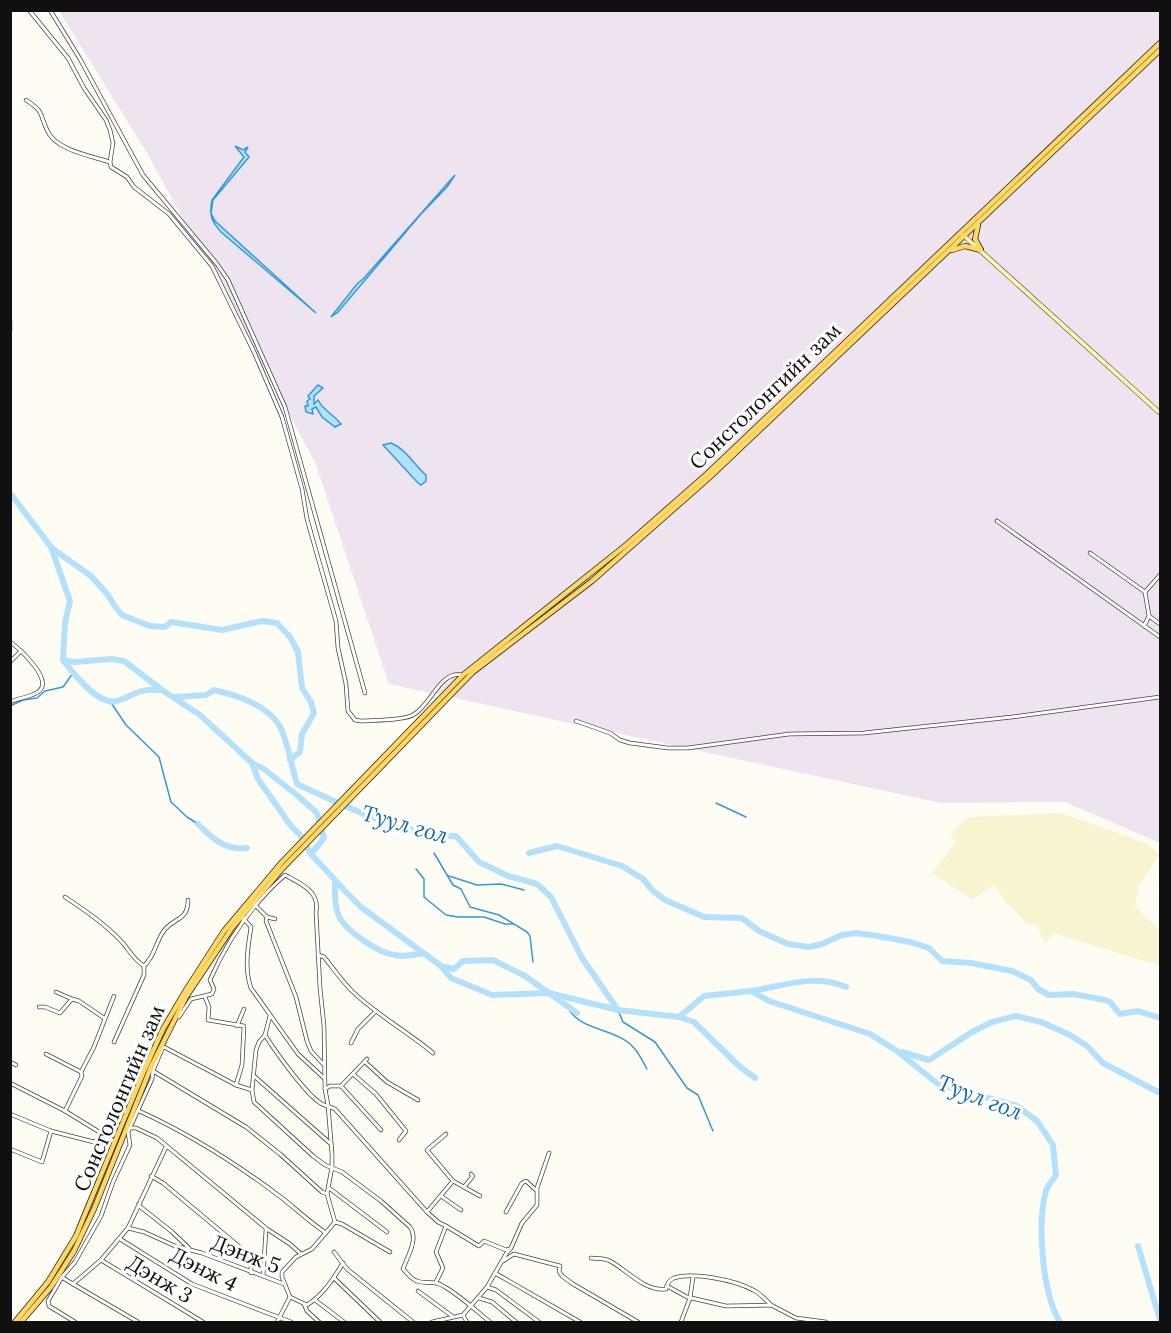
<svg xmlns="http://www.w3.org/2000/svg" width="1171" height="1333" font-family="Lora,serif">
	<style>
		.industrial { fill: #eee4ef }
		.farmland { fill: #f8f4d0 }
		.water { fill: #b3e1fb; stroke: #3499d9; stroke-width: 1.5 }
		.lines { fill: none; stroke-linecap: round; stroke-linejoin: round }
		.stream { stroke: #3499d9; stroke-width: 1.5 }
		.river { stroke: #b3e1fb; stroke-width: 6 }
		.minor-casing { stroke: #434343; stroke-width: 4.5 }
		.secondary-casing { stroke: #323232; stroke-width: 5 }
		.primary-casing { stroke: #212121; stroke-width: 6 }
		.minor { stroke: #fff; stroke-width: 3 }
		.secondary { stroke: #fff5ae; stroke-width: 4 }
		.primary { stroke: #ffd863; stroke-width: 4.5 }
		.labels { text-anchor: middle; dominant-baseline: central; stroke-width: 6; stroke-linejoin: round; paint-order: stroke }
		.street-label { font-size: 21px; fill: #101010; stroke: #fff }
		.water-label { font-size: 22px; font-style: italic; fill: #0d6aae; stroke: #fff }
	</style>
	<rect width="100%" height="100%" fill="#fffdf3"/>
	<!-- industrial -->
	<polygon class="industrial" points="59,11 1160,11 1160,843 1065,802 941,803 389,684 315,462 147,153"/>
	<!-- farmland -->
	<polygon class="farmland" points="1061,813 1146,843 1160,854 1138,887 1135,907 1160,930 1160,966 1053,933 1045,944 1037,925 1026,923 1004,900 994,884 973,900 932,873 956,842 950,835 968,817"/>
	<!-- water -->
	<g class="water">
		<path d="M235 146 243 150 248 147 245 152 249 157 213 200 211 213 215 221 316 313 221 232C211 221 209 214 212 200L244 157Z"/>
		<polygon points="455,175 447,187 421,214 338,312 331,317 357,284 364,278"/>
		<path d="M318 385 323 388 314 396V404L318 400C323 410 333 414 341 424L335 427 322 417 316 407 312 409 313 414 306 412 305 406H308L307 401 310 399 308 396Z"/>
		<path d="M391 443C406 449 414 465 426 475V481L421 485 418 483 383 445Z"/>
	</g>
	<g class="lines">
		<!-- stream -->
		<g class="stream">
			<polyline points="110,701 126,725 159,757 171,802 187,817 198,824"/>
			<polyline points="10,706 23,700 37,698 45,691 63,687 73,673"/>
			<polyline points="716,803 746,817"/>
			<polyline points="434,853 453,885 461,889 470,907 499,915 527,932 530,936 533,962"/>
			<polyline points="416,869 424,879 424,897 446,915 458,917 484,917 505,924 513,924"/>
			<polyline points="449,876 477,885 501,884 524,890"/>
			<path d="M567 1006C579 1032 616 1027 634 1048 639 1053 643 1062 647 1069"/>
			<polyline points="618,1010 623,1022 655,1042 687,1088 698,1095 713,1131"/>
		</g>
		<!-- river -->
		<g class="river">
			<polyline points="10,322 10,330"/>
			<polyline points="10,493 51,547 70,601 65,623 63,660 74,662 111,659 124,661 162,690 200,715 252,763 264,769 298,796 317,813 324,838 311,854"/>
			<polyline points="53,549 91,576 108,595 114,605 122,615 150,626 165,627 171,622 222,630 262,621 277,623 290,637 298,652 302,688 311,702 314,713 302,734 300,752 290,760"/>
			<path d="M63 660C73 673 98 706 117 701 136 695 138 688 161 690"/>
			<path d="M175 697 206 695 214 690C236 695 267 705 279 725 287 737 292 769 297 784 343 805 405 837 456 836L479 862 508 876 537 884 551 897 582 958 618 1010 679 1017 704 996 751 991 769 1001 870 1034 897 1051 938 1084 1017 1106 1037 1121 1053 1145 1056 1175C1053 1180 1048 1185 1046 1191 1037 1223 1042 1293 1060 1322"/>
			<polyline points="252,763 258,779 291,826 300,835 311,854 347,893 361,907 441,966 454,969 463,961 493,960 525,976 577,1013"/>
			<path d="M198 824C212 838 225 851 247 848"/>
			<polyline points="529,853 557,846 622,866 643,879 653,891 665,900 704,917 742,918 759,931 788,944 809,947 822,944 842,935 856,933 878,936 910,942 929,948 942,961 971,963 1012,971 1031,980 1038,989 1049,995 1073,994 1105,1000 1110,1002 1120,1014 1138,1011 1160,1018"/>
			<path d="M335 881C335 891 334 903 338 914 344 930 378 953 395 955 405 957 413 955 423 953"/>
			<polyline points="441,966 451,978 492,995 549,993 618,1010"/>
			<path d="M752 991C782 986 816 973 846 987"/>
			<polyline points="679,1017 694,1022 739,1066 755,1078"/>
			<polyline points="902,1052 929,1060 972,1032 992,1022 1016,1016 1041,1022 1070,1035 1087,1046 1103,1063 1158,1092 1160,1091"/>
			<polyline points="1138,1246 1160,1320"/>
		</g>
		<defs>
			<g id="minor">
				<path d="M29 10 68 58 84 88 106 120 110 130 113 143 110 162 111 167 127 177 134 187 169 214 212 266 254 352 282 417 302 489 307 519 336 621 338 648 346 684 348 711 355 720 361 721C374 720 402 721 413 715 432 705 439 670 463 675"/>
				<polyline points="50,10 80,59 143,175 217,264 228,280 285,407 365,693"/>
				<path d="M26 100C44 112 39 112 47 130 55 150 91 156 110 162"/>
				<polyline points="997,521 1160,637"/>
				<polyline points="1090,553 1145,592"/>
				<polyline points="1149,616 1160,624"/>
				<polyline points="1144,626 1149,616 1145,592 1160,575"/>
				<path d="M10 642C20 649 55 681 38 692 31 697 19 698 10 702"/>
				<polyline points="10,662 21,651"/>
				<polyline points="576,721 610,733 620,740 630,743 668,748 688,748 789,734 864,733 1012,717 1160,697"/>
				<path d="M65 897C86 911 105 924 122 942 130 951 133 959 144 966"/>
				<polyline points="255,905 267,917 266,921 296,997 307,1041 311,1051 324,1065"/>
				<polyline points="267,917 275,919"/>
				<path d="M243 918 251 927C248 947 244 968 251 988L298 1054 324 1078"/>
				<path d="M318 955 324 957C333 968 341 980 351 990 375 1014 407 1031 433 1053"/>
				<polyline points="56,992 72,999"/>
				<polyline points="205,997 209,1007 208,1020 244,1026 242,1065 236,1085"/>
				<polyline points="39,1007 45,1007 60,1013 72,999 79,1001 104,1018"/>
				<path d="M270 1016 265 1035 259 1042 256 1050 252 1090 254 1102 313 1156 325 1165 342 1172 381 1201 410 1227C419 1239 407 1257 403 1269 406 1272 412 1280 417 1281 427 1285 433 1279 445 1287 462 1297 475 1310 490 1322"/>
				<path d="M179 1017 191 999 212 994 214 989 210 980C228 939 251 905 285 875 301 884 320 891 316 912L320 988 324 1026 325 1089 328 1105 332 1154V1167L327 1194 335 1222 312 1249 296 1257 282 1272V1277L290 1297 277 1322"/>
				<polyline points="237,1026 244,1009"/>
				<path d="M265 1035C275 1051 307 1096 322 1104 326 1106 331 1107 335 1109L427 1212 438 1222 446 1226 436 1252 443 1268 436 1282"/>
				<path d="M114 1042 144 975V966C155 956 155 944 163 932 173 917 188 922 188 900"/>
				<polyline points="351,1043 358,1029 376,1011"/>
				<polyline points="164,1047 236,1085 252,1090"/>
				<polyline points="46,1054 81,1072"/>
				<polyline points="10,1062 16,1065"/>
				<polyline points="365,1062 387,1082 418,1100"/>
				<polyline points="153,1071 246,1127 280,1154 322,1192 327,1194"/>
				<polyline points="353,1074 376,1094 406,1131 399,1140"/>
				<polyline points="254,1076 331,1144"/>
				<polyline points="10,1083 65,1111 114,1141"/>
				<polyline points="341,1086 381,1130"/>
				<polyline points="325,1089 330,1086 341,1086 367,1059"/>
				<polyline points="65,1111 82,1076 81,1072 94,1047 114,996"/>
				<path d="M139 1111C190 1134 237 1164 282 1198 297 1210 311 1223 326 1233"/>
				<polyline points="10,1114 51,1131 94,1142 104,1136"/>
				<polyline points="131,1128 136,1128 157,1138 267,1229 290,1244 301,1254"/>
				<polyline points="10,1149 42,1162 51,1131"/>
				<polyline points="151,1176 163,1183 248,1254 251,1258 251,1273"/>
				<polyline points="453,1181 480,1196"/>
				<polyline points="464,1187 473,1176 471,1174"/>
				<polyline points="329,1188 387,1232"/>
				<polyline points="441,1196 461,1210"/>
				<polyline points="138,1205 171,1231 189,1248"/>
				<polyline points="427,1212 453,1181 427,1150 446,1134"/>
				<polyline points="506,1212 522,1183 526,1181 536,1190"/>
				<polyline points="335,1222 342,1224 390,1252"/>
				<polyline points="446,1226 479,1246 484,1241 506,1250 510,1249"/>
				<polyline points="128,1228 144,1232 175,1246 202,1253 284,1284"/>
				<polyline points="120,1239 192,1284 291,1322"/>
				<polyline points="334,1252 347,1269 413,1322"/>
				<path d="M591 1258C597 1259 605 1258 610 1261 627 1270 645 1292 666 1289 667 1284 669 1280 674 1278 694 1272 735 1280 753 1290 760 1293 766 1300 771 1305"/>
				<polyline points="101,1260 203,1322"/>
				<polyline points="503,1261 514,1254 560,1266 559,1271 562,1276 573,1284 638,1322"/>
				<polyline points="495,1273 580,1322"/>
				<polyline points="263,1276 266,1230"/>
				<polyline points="63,1278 73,1284 101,1260 128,1228 166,1147"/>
				<polyline points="334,1278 380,1322"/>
				<polyline points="73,1284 138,1322"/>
				<polyline points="667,1286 687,1297 726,1306 771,1305 796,1318 826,1322"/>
				<polyline points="487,1287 496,1290 539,1322"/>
				<polyline points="418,1291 452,1316"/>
				<path d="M290 1297 307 1305C323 1295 334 1278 343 1263"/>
				<polyline points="479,1298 492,1302 516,1322"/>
				<polyline points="315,1300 344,1322"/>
				<polyline points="304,1304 307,1311 319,1322"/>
				<polyline points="463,1315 467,1322"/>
				<polyline points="75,1322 49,1306 48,1301 62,1277 75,1262 101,1216 113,1182 130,1145 128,1132 152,1079 153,1071 163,1047"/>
				<polyline points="432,1322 463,1315 487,1287 506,1254 511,1248 522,1223 537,1205 537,1188 549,1153"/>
				<polyline points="681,1322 690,1298 693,1277"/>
			</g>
			<polyline id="secondary" points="963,235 1160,413"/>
			<g id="primary">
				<polyline points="978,225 975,239 981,250"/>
				<polyline points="952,250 965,246 981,250"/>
				<polyline points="15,1322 48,1282 76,1236 144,1071 163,1029 186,990 224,931 282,862 463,675 626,545 708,473 1160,43"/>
				<polyline points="21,1322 51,1287 74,1251 94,1209 151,1067 186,997 232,928 281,870 473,672 592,581 711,476 1160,50"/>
			</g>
		</defs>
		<!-- minor casing -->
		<use href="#minor" class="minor-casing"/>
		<!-- secondary casing -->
		<use href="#secondary" class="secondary-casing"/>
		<!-- primary casing -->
		<use href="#primary" class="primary-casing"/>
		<!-- minor -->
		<use href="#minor" class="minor"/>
		<!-- secondary -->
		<use href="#secondary" class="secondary"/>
		<!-- primary -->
		<use href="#primary" class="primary"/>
	</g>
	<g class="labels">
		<!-- street labels -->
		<g class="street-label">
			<text transform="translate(765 396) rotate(-44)">Сонсголонгийн зам</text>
			<text transform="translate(119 1098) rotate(-67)">Сонсголонгийн зам</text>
			<text transform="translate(246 1254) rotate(21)">Дэнж 5</text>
			<text transform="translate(204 1269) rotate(27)">Дэнж 4</text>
			<text transform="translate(160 1279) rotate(31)">Дэнж 3</text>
		</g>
		<!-- water labels -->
		<g class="water-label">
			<text transform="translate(405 824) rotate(16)">Туул гол</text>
			<text transform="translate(980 1097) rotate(21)">Туул гол</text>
		</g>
	</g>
	<!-- border -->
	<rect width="1171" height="1333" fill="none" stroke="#101010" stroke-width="24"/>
</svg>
